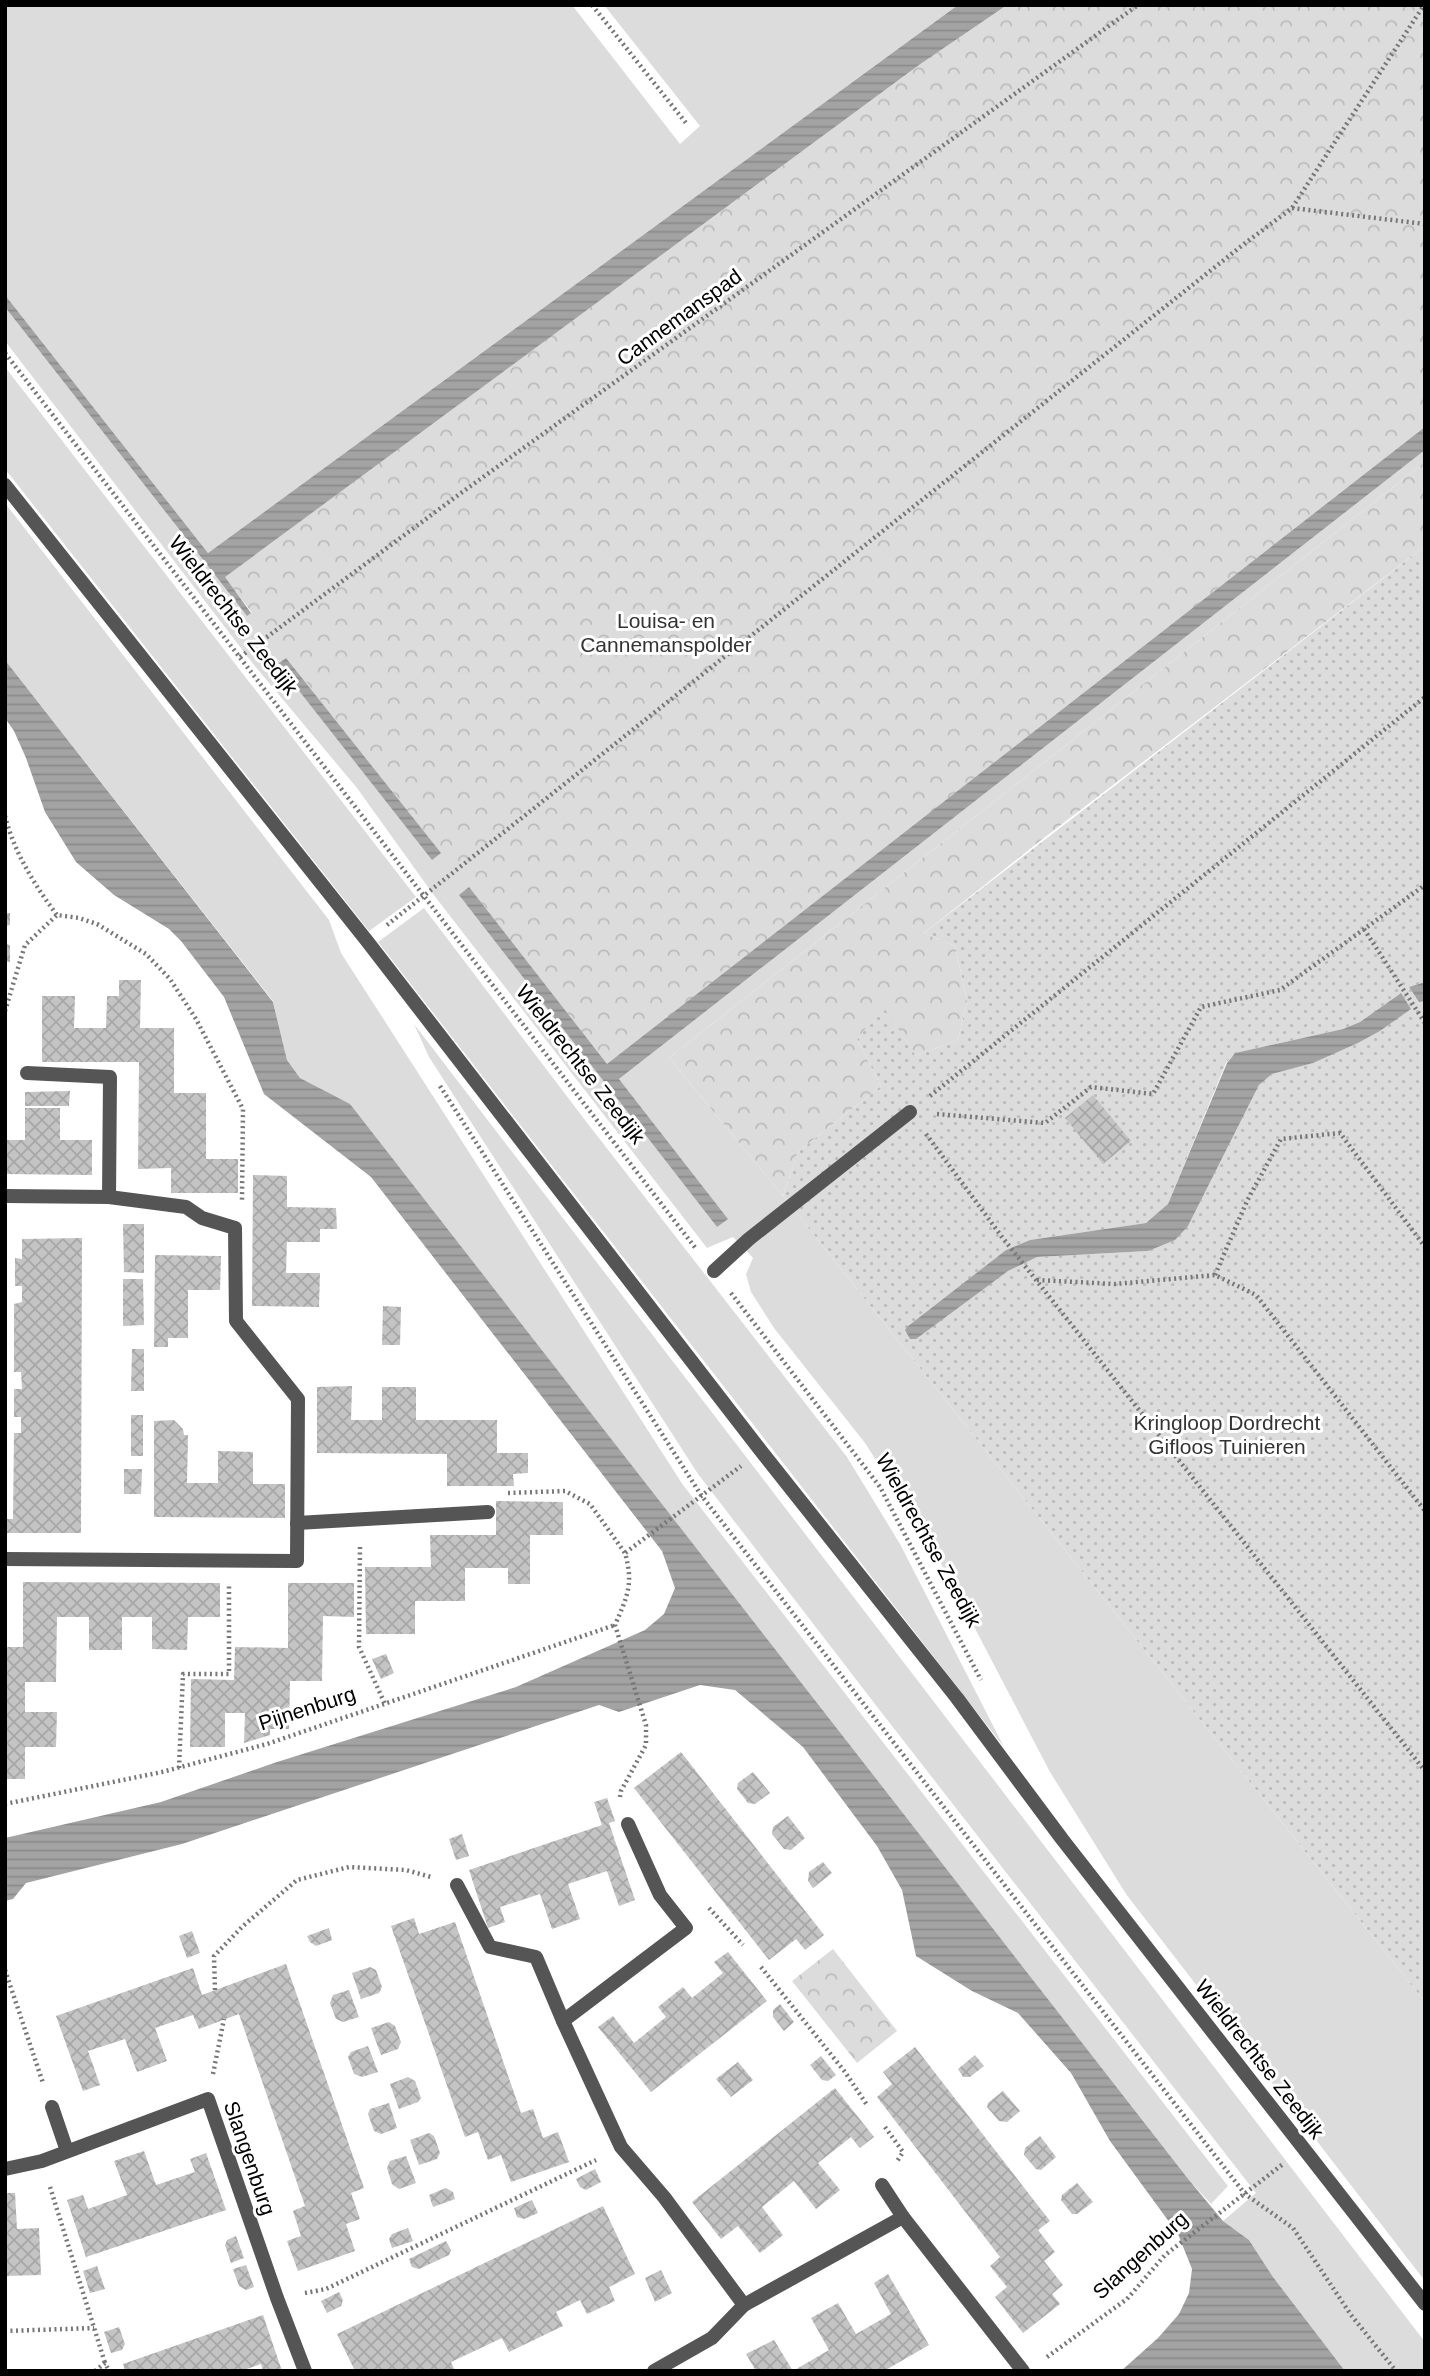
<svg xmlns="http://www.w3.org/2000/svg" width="1430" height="2376" font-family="Arial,sans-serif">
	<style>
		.grass { fill: #dcdcdc }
		.forest { fill: url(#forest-crowns) }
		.garden { fill: url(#garden-dots); fill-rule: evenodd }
		.water { fill: url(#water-rules) }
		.building { fill: url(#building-cross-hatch) }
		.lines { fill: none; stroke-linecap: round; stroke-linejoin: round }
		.path { stroke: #777; stroke-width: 4.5; stroke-dasharray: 2 3.5; stroke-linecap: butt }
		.lane { stroke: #555; stroke-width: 14 }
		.street { stroke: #555; stroke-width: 14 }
		.labels { text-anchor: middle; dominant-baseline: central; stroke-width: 6; stroke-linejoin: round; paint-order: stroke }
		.street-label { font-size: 21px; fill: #000; stroke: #fff }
		.park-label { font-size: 21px; fill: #333; stroke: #fff }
	</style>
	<defs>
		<pattern id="forest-crowns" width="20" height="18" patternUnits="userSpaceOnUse" patternTransform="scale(1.75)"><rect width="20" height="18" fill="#dcdcdc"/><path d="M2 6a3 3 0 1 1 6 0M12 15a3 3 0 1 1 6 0" fill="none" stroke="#bbb"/></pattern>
		<pattern id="garden-dots" width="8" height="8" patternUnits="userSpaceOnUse" patternTransform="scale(1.75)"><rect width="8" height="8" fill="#dcdcdc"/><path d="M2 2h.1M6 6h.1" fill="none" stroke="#bbb" stroke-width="1.8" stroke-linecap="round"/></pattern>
		<pattern id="water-rules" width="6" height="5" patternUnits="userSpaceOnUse" patternTransform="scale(1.75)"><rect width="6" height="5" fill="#a3a3a3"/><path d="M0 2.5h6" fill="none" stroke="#8b8b8b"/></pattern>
		<pattern id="building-cross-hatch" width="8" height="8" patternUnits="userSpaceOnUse" patternTransform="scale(1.75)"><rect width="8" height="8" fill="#c4c4c4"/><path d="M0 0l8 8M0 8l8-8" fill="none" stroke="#a7a7a7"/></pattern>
	</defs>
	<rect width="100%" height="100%" fill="#fff"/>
	<!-- grass -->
	<g class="grass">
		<polygon points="5,5 572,5 680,144 700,126 604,5 958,5 208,553 5,295"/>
		<polygon points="1007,5 607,1040 459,895 717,1227 727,1218 619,1079 1425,450 1425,462 669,1058 783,1196 1425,2002 1425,2281 1126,1894 1050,1772 935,1552 865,1443 774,1328 751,1292 746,1274 753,1258 733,1237 707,1248 433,894 357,788 254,665 5,341 5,307 247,616"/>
		<polygon points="5,367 416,897 369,931 5,469"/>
		<polygon points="5,503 329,920 341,953 683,1485 1228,2186 1211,2204 1189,2180 350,1105 300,1078 287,1060 273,1001 5,660"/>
		<polygon points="424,908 588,1124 847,1457 900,1544 1004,1747 378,942"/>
		<polygon points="414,1024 1425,2342 1425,2371 1345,2371 1273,2277 1249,2240 1223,2221 1256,2193 878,1708 698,1474 429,1057"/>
	</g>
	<!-- forest -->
	<g class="forest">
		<polygon points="1007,5 1425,5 1425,435 607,1065 224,577 919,65"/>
		<polygon points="1425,462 1425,546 1040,841 924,933 955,946 967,1001 958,1040 916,1056 884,1009 857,1039 881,1086 798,1152 783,1196 669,1058"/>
		<polygon points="833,1949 897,2031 857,2063 792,1981"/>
	</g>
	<!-- garden -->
	<path class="garden" d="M1425 546V982L1409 987 1419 1002 1425 1001V2002L783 1196 798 1152 881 1086 857 1039 884 1008 916 1056 958 1040 967 1001 955 946 924 933ZM1401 993 1410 1009 1380 1031 1358 1043 1312 1063 1272 1074 1259 1085 1188 1226 1148 1251 1037 1257 1008 1271 905 1330 1006 1250 1030 1240 1146 1223 1159 1214 1168 1204 1226 1063 1235 1053 1343 1029 1360 1022Z"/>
	<!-- water -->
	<g class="water">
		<polygon points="958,5 1007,5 919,65 225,577 251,613 247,616 5,307 5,295 208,553"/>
		<polygon points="1425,427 1425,450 619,1079 728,1219 717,1227 459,895 469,887 607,1064"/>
		<polygon points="286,658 441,853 432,860 278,664"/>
		<polygon points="5,660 273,1002 287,1060 300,1078 350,1104 1189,2180 1223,2221 1249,2240 1273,2277 1345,2371 1121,2371 1158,2338 1179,2314 1189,2293 1192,2269 1178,2234 1110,2141 1071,2073 1018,2013 972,1991 916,1956 902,1890 877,1846 803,1747 735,1690 700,1685 619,1712 599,1705 182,1844 26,1883 13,1899 5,1901 5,1838 161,1802 277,1762 516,1687 645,1630 664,1614 675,1588 662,1551 371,1177 264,1094 224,997 181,941 169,929 114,895 76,862 45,812 26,758 14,731 5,718"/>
		<polygon points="1425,982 1425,1001 1419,1002 1409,987"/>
		<polygon points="1401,993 1411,1009 1380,1031 1358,1043 1313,1063 1272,1074 1259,1085 1188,1226 1175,1240 1148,1251 1037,1257 1008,1271 916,1339 910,1339 905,1330 907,1327 1006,1250 1030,1240 1146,1223 1168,1204 1227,1063 1235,1053 1343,1029 1360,1022"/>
	</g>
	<!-- building -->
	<g class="building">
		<polygon points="5,913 10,913 10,925 5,926"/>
		<polygon points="5,944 10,945 10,962 5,961"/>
		<polygon points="119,980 141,980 140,1028 174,1028 174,1093 206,1093 206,1159 238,1159 238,1193 171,1193 171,1168 138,1169 139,1062 42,1062 42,996 75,996 74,1028 106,1028 107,996 119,996"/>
		<polygon points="70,1091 69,1106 25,1106 25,1092"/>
		<polygon points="1093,1095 1131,1141 1103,1164 1065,1118"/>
		<polygon points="25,1108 60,1108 60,1140 92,1140 92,1175 5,1174 5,1140 25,1140"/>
		<polygon points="253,1175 287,1176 287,1207 336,1208 337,1229 320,1229 320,1242 287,1242 286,1273 320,1273 319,1307 252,1306"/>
		<polygon points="123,1224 144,1224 144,1273 124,1272"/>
		<polygon points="82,1238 81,1533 5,1533 5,1519 13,1519 14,1433 21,1433 21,1417 14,1417 14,1389 22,1389 21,1372 14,1372 14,1304 22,1302 22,1286 15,1286 15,1258 22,1259 22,1239"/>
		<polygon points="155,1255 221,1256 220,1290 188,1290 188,1338 168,1338 168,1347 154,1347"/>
		<polygon points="123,1279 143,1279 144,1325 123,1326"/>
		<polygon points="383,1306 401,1307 400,1345 382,1345"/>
		<polygon points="132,1349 144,1349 144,1391 131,1391"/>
		<polygon points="352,1386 351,1420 382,1420 382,1387 416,1387 416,1420 497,1420 497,1453 528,1453 528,1473 513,1474 514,1486 447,1486 447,1454 317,1453 317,1387"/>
		<rect x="131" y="1415" width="12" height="41"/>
		<polygon points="174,1420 183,1429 184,1435 188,1435 187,1483 218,1483 218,1451 253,1452 253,1484 285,1484 285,1518 154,1517 154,1421"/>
		<polygon points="124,1469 142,1469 141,1494 124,1494"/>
		<polygon points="496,1501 563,1502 563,1535 530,1535 530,1584 508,1584 508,1568 465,1568 465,1601 415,1601 415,1634 366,1634 365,1567 431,1567 430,1535 496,1535"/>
		<polygon points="23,1582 220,1583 220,1617 188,1617 187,1650 152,1649 152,1617 122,1617 122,1650 89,1650 89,1617 57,1617 56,1682 25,1682 25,1712 57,1712 56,1747 25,1747 25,1779 5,1779 5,1647 23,1647"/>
		<polygon points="288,1583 354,1583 354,1617 323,1616 322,1681 290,1681 289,1729 270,1729 270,1735 244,1743 245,1713 225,1713 225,1747 190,1747 191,1679 234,1680 235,1647 288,1648"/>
		<polygon points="386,1654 394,1673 381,1679 372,1659"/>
		<polygon points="681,1752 824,1935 805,1950 796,1939 769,1960 634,1788"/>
		<polygon points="753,1772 770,1793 755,1804 748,1803 737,1789 738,1783"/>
		<polygon points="607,1798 615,1821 609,1823 635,1900 619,1906 607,1871 568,1884 580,1919 552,1929 540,1894 500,1907 505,1922 488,1928 469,1870 602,1825 594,1802"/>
		<polygon points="788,1816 805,1838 791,1850 784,1849 772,1834 773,1827"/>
		<polygon points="462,1834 469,1856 456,1860 449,1839"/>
		<polygon points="823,1862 832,1873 813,1888 808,1881 809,1872"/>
		<polygon points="414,1918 419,1934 455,1922 521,2113 533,2109 543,2138 558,2132 569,2162 511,2182 501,2155 488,2160 478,2132 465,2137 391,1926"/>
		<polygon points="329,1928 332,1940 316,1946 310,1942 307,1936"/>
		<polygon points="192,1931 200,1953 187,1958 179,1936"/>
		<polygon points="728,1952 767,2001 651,2092 598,2027 613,2016 634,2043 666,2017 658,2007 683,1987 692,1998 723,1973 714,1962"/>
		<polygon points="286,1964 364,2188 351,2193 360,2219 346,2224 355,2251 298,2271 287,2241 301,2236 293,2211 305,2206 239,2014 199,2029 193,2015 155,2028 167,2061 137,2072 125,2039 88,2051 100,2085 83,2091 56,2016 193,1968 202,1995"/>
		<polygon points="370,1967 376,1970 382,1987 379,1993 361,1999 352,1973"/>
		<polygon points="349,1990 359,2017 343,2022 336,2019 330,2003 333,1995"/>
		<polygon points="780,2004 794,2022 784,2031 773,2017 773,2010"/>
		<polygon points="389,2022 395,2026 401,2042 398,2049 381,2055 371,2028"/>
		<polygon points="368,2046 378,2072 362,2077 354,2074 348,2057 351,2052"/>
		<polygon points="915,2047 1050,2221 1038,2230 1055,2252 1044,2261 1063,2285 1052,2294 1060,2304 1023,2333 995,2297 1007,2287 990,2266 1000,2257 877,2097 892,2084 883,2072"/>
		<polygon points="975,2055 984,2066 970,2077 963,2077 958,2069"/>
		<polygon points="821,2056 836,2075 828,2081 822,2080 810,2065"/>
		<polygon points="738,2062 753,2080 731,2097 716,2079"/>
		<polygon points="408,2077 415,2081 421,2098 418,2102 399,2109 390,2084"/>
		<polygon points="835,2088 874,2137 860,2148 851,2137 818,2163 840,2190 816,2209 794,2181 762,2207 783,2235 760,2253 738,2226 721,2239 692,2202"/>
		<polygon points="1003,2091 1020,2111 1007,2122 999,2121 987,2107 988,2103"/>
		<polygon points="389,2103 397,2128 381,2134 374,2131 368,2114 370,2109"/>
		<polygon points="429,2133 434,2136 440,2153 437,2159 419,2165 410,2140"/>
		<polygon points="1040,2136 1056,2157 1041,2170 1036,2169 1024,2155 1025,2148"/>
		<polygon points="144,2151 156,2185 195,2172 190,2159 206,2153 226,2210 86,2257 67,2200 83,2195 88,2209 127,2195 114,2161"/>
		<polygon points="406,2156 416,2183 399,2189 392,2184 387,2168 390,2161"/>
		<polygon points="595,2169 601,2182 586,2190 580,2187 576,2179"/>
		<polygon points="1077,2183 1093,2202 1077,2214 1072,2214 1061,2200 1062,2195"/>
		<polygon points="446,2188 453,2192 455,2199 433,2207 429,2195"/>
		<polygon points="5,2193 15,2193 17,2229 39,2228 41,2275 5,2276"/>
		<polygon points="532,2200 538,2213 524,2219 517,2217 514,2208"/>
		<polygon points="603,2206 635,2274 609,2287 615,2301 587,2314 580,2300 556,2312 563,2326 509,2352 502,2338 451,2362 455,2371 355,2371 337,2334"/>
		<polygon points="408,2228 413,2241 392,2248 389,2239 392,2234"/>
		<polygon points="236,2236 244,2258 231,2263 225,2245 227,2240"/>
		<polygon points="446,2241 451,2250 449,2255 419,2269 412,2267 409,2259"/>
		<polygon points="246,2265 254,2287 246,2290 239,2286 233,2269"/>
		<polygon points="97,2266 105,2289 90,2293 83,2271"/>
		<polygon points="661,2270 672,2293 655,2302 645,2278"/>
		<polygon points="888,2274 929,2345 884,2371 793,2371 829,2350 811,2318 838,2303 856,2334 891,2314 874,2283"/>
		<polygon points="339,2292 343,2300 341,2306 327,2313 321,2301"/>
		<polygon points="263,2315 282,2371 263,2371 261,2364 241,2371 125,2371 123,2364"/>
		<polygon points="119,2327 125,2344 122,2350 111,2353 104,2332"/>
		<polygon points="774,2340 793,2371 756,2371 746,2354"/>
	</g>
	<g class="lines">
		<!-- path -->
		<g class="path">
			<polyline points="592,5 686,123"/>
			<polyline points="1292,208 1425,224"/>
			<polyline points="5,353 697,1250"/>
			<polyline points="240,657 461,493 1138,5"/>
			<path d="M5 816C14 852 35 886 57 915"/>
			<polyline points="387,925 1244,244 1292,208 1424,5"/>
			<polyline points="1364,929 1425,1023"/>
			<polyline points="5,1011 25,945 57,915 79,918 97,924 146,954 170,979 196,1019 243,1109 242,1200"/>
			<polyline points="440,1086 701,1495 1245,2194 1293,2228 1351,2315 1396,2371"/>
			<polyline points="930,1096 1425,697"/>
			<polyline points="937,1114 1045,1123 1091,1087 1153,1094 1201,1007 1280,990 1425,885"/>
			<polyline points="926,1134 1002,1237 1425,1771"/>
			<polyline points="1215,1275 1247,1201 1281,1139 1340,1133 1425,1247"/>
			<polyline points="1037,1280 1115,1284 1215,1275 1256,1295 1425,1511"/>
			<polyline points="731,1293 880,1487 981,1680"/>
			<polyline points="508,1493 565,1491 590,1504 625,1553"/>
			<polyline points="360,1547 359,1647 385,1704"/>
			<polyline points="179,1768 183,1674 229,1674 229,1586"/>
			<path d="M620 1797 621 1791 646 1745V1725L615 1625C627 1597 634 1584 625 1553L741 1466"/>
			<polyline points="5,1804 162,1772 267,1744 615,1625"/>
			<polyline points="709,1908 743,1945"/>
			<polyline points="761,1967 845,2072 867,2105"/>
			<polyline points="5,1970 43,2083"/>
			<polyline points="215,1990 214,1956 243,1926 297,1880 349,1867 406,1870 431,1877"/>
			<polyline points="213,2074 224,2019"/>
			<polyline points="885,2127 903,2152 896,2163"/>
			<polyline points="50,2187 105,2363"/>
			<polyline points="305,2293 326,2289 596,2160"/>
			<polyline points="5,2331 94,2328"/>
			<polyline points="1047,2357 1127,2299 1165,2255 1283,2164"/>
			<polyline points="95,2371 105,2363 109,2371"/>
		</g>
		<!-- lane -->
		<polyline class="lane" points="714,1271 749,1239 910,1112"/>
		<!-- street -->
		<g class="street">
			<polyline points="5,485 367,941 761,1451 957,1698 1062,1839 1425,2304"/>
			<polyline points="27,1073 110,1077 109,1197"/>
			<polyline points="5,1196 109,1197 186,1207 202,1218 235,1228 236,1321 298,1399 297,1561 5,1559"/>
			<polyline points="297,1523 488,1512"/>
			<polyline points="628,1824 660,1895 686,1928 563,2021 621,2147 664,2197 744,2305"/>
			<polyline points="457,1885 490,1947 536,1957 563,2021"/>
			<polyline points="52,2107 67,2151"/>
			<polyline points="5,2169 42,2161 208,2099 277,2298 305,2371"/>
			<polyline points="882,2185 903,2217"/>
			<polyline points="654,2371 712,2338 744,2305 903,2217 1023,2371"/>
		</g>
	</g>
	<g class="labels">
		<!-- street labels -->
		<g class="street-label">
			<text transform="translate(679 317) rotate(-36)">Cannemanspad</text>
			<text transform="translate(234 615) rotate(52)">Wieldrechtse Zeedijk</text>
			<text transform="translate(581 1064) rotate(52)">Wieldrechtse Zeedijk</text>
			<text transform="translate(929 1540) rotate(61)">Wieldrechtse Zeedijk</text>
			<text transform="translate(307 1708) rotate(-18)">Pijnenburg</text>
			<text transform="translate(1260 2059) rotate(52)">Wieldrechtse Zeedijk</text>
			<text transform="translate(250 2158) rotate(71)">Slangenburg</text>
			<text transform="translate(1140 2255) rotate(-42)">Slangenburg</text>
		</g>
		<!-- park labels -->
		<g class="park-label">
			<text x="666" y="620">Louisa- en<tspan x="666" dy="24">Cannemanspolder</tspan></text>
			<text x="1227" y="1422">Kringloop Dordrecht<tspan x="1227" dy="24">Gifloos Tuinieren</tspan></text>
		</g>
	</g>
	<!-- border -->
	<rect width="1430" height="2376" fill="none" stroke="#000000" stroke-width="14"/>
</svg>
